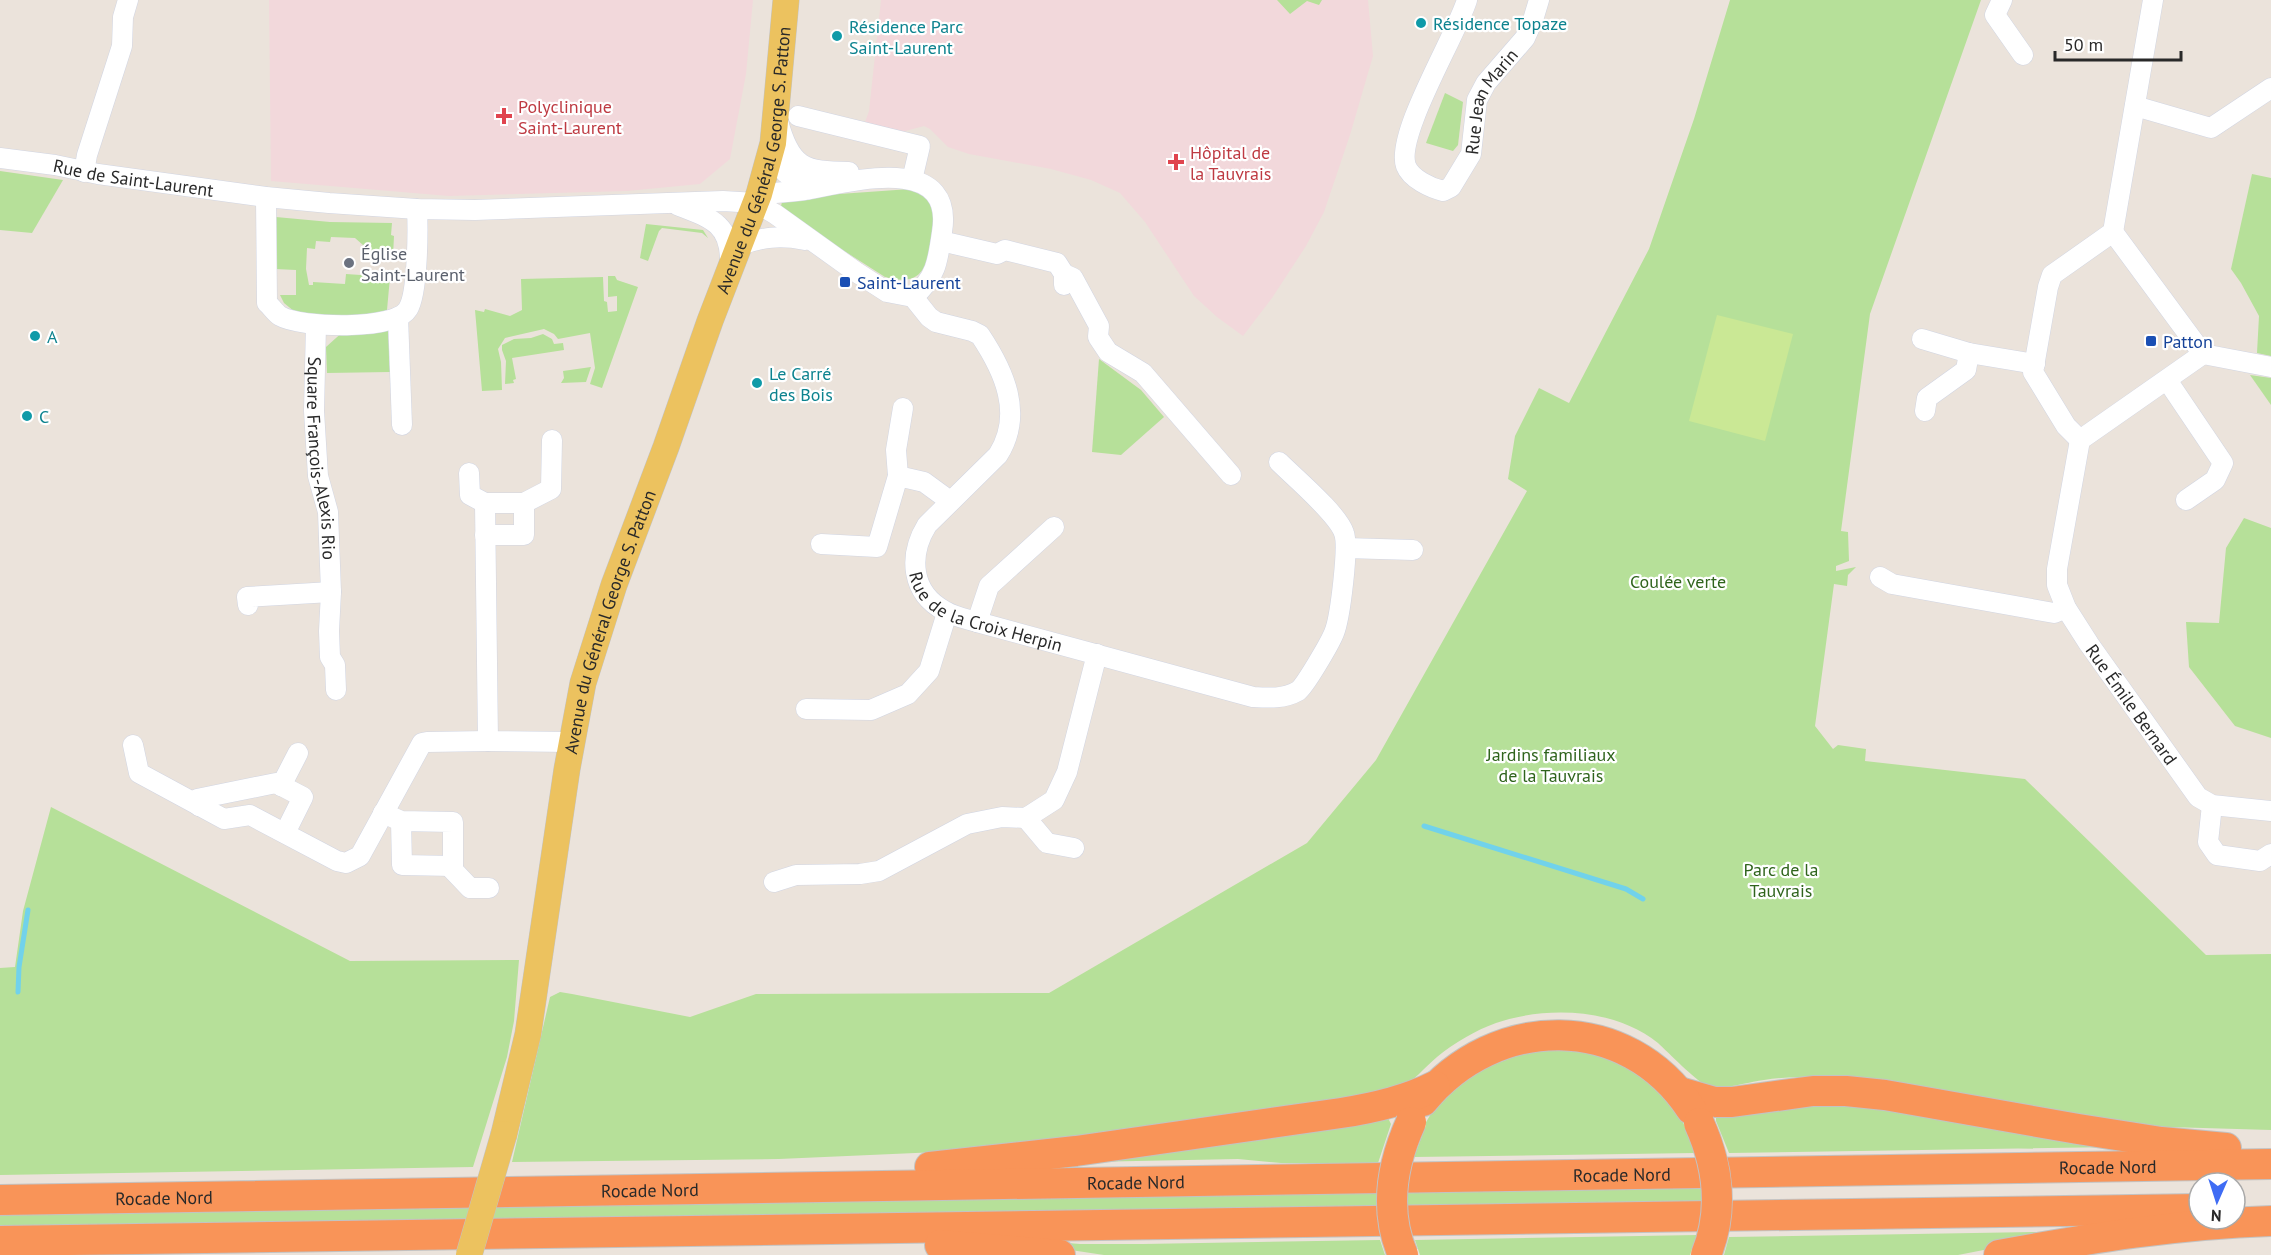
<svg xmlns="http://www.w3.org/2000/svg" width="2271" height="1255" font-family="'PT Sans',sans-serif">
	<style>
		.medical { fill: #f2d8db }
		.green { fill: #b6e099 }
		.pitch { fill: #cae895 }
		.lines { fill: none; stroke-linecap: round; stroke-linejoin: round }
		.stream { stroke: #71d2eb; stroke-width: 5 }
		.minor-casing { stroke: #d1d5e2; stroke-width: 21 }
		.major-casing { stroke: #c3c3c3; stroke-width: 27 }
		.highway-casing { stroke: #c3c3c3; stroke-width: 32 }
		.minor { stroke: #fff; stroke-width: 20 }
		.major { stroke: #ecc25f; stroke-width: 26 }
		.highway { stroke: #f99458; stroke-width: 30 }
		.major-bridge-casing { stroke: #c3c3c3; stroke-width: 27; stroke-linecap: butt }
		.highway-bridge-casing { stroke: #c3c3c3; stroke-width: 32; stroke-linecap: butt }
		.major-bridge { stroke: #ecc25f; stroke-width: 26 }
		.highway-bridge { stroke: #f99458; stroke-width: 30 }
		.culture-dot { fill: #0f9aa8; stroke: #fff; stroke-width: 2 }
		.health-dot { fill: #e0444e; stroke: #fff; stroke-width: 2 }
		.worship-dot { fill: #6b7280; stroke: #fff; stroke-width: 2 }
		.transit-dot { fill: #1a4fb4; stroke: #fff; stroke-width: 2 }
		.labels { text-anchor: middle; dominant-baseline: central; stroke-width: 4.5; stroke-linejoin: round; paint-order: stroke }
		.culture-label { font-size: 18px; fill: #0d838f; stroke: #fff; text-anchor: start }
		.street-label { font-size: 18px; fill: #292929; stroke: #fff }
		.health-label { font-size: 18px; fill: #be3a42; stroke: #fff; text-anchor: start }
		.worship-label { font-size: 18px; fill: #5b616d; stroke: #fff; text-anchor: start }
		.transit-label { font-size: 18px; fill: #164399; stroke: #fff; text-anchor: start }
		.park-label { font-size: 18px; fill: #2f641c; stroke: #fff }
	</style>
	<rect width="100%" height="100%" fill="#ebe3db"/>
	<!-- medical -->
	<g class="medical">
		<polygon points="269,0 753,0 746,74 730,159 700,184 627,191 449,196 271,181"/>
		<polygon points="881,0 1368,0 1373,56 1350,135 1324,212 1306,246 1272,298 1243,336 1217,317 1194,296 1145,222 1120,193 1091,180 1051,169 969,154 948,147 930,129 924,126 898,133 864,125 869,111"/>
	</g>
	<!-- green -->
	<g class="green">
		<polygon points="1277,0 1322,0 1319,5 1307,1 1290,14"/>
		<path d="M1730 0H1981L1870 314 1841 531 1848 532 1849 561 1836 566V571L1856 567 1848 575 1847 586 1834 584 1815 726 1833 749 1838 745 1866 749 1865 761 2025 779 2206 955 2271 954V1130L2169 1127V1132L1819 1076C1801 1077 1782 1077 1764 1080 1746 1082 1724 1091 1706 1085 1696 1081 1668 1052 1658 1043 1615 1008 1546 1006 1496 1023 1476 1030 1454 1043 1437 1057 1424 1068 1414 1081 1399 1089L1189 1124 938 1152 779 1159 512 1162 550 997 560 992 572 994 690 1017 756 994 1049 993 1307 843 1376 760 1527 491 1508 479 1515 436 1539 388 1569 403 1649 249 1694 119Z"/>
		<polygon points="1445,93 1463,102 1458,145 1453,151 1426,143"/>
		<polygon points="0,171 63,180 32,233 0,230"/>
		<polygon points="2252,174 2271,178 2271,356 2257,353 2259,316 2241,283 2231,269"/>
		<path d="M910 189 927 198C929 203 933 209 934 215 936 222 933 231 932 238 927 269 921 287 885 277L780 210 783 198Z"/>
		<polygon points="276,217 330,222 392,223 391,235 394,236 393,256 387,255 387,250 371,252 355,238 331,237 330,242 316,241 315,249 307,248 306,269 309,285 313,285 313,282 345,284 346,274 390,277 387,310 363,318 326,318 295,312 284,303 280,295 296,295 296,270 275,269"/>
		<polygon points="646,224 703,230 708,238 702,233 662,228 659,231 648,261 640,258"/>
		<polygon points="608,276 615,276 617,280 638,287 602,388 590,384 595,368 590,333 558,339 554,334 544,329 505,338 498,349 501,362 502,390 482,391 475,310 484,312 485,309 510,316 522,310 521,279 603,277 604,301 607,302 608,312 617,311 617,296 608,297"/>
		<polygon points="346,329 388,329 390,372 327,373 326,347"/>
		<polygon points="543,334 552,339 554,344 563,343 564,350 512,358 516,379 513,380 514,383 505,384 506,361 502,350 502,345 514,339 531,338"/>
		<polygon points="1099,359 1141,390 1164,417 1121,455 1092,452"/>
		<polygon points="591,367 586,382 561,383 564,378 563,371"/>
		<polygon points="2250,375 2271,378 2271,405"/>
		<polygon points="2244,518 2271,528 2271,738 2235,726 2189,667 2186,622 2219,623 2226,548"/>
		<polygon points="51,807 350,961 519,960 514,1021 507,1057 473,1167 0,1175 0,968 15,967 23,911"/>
		<polygon points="1531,1050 1580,1050 1615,1061 1648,1081 1681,1117 1695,1153 1414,1157 1426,1125 1425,1124 1432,1112 1470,1074"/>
		<polygon points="1835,1101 2160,1151 2116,1151 2115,1147 1729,1153 1716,1121 1716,1116"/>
		<polygon points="1388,1118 1391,1124 1378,1163 1281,1163 1238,1159 1086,1162"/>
		<polygon points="1702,1187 1702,1204 0,1228 0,1211"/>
		<polygon points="2037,1232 2035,1240 1958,1255 1724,1255 1729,1237"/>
		<polygon points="1697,1235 1690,1255 1420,1255 1415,1240"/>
		<polygon points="1380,1240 1385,1255 1104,1255 1024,1243 1043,1241 1080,1244 1143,1244"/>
	</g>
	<!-- pitch -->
	<polygon class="pitch" points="1717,315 1793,334 1765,441 1689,421"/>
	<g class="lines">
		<!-- stream -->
		<g class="stream">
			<polyline points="1424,826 1626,889 1643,899"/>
			<polyline points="18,992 19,967 28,910"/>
		</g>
		<defs>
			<g id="minor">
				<path id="s1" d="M1467 0C1456 36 1395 135 1406 166 1411 179 1431 188 1443 191L1451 187 1471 154 1477 100 1486 83 1525 38 1533 20 1539 0"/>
				<polyline points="2002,0 1995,15 2023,55"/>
				<polyline points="2135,106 2211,128 2271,88"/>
				<polyline points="798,116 920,146 912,180"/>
				<path d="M778 121C790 167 804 172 849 172"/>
				<path d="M773 143C782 177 784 176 819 184"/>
				<path id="s2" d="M0 158 55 165 98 174 266 197 329 203 417 209 475 210 723 201 756 203 775 214 856 272 887 292 913 297 929 317 936 322 972 331 980 335C1004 371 1024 414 998 455L927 525C908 556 911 593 945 611 955 617 967 619 977 622L1253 697C1269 698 1284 699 1298 691 1305 686 1330 643 1334 633 1340 619 1349 547 1344 533 1338 514 1295 478 1279 462"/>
				<polyline points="84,172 87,155 122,46 123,17 128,0"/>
				<path d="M759 194C774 193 790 192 805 190 849 182 955 152 942 232 938 261 936 278 913 297"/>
				<path d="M266 197 267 303C271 306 275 313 280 316 301 328 395 331 408 309 418 293 418 229 417 209"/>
				<path d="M677 205C710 218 731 223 730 263"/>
				<path id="s3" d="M2113 232 2203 354 2080 440 2057 569V585L2066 608 2089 644 2198 797 2212 805 2271 811"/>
				<polyline points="941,241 997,254 1005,250 1057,263 1064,274 1064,285"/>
				<path d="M738 246C762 237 780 235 805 240"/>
				<polyline points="1064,274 1073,278 1099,326 1098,337 1108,352 1143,373 1231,475"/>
				<polyline points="398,317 402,425"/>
				<path id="s4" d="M316 325 314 411 318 476 328 512 331 592 329 631 330 657 335 665 336 690"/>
				<polyline points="1922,339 1969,353"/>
				<polyline points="2203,354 2271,367"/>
				<polyline points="2167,380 2223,463 2215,480 2186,500"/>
				<polyline points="1925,411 1927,398 1966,370 1969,353 2035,364"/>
				<polyline points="2080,440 2066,426 2033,372 2048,287 2052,275 2113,232 2153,0"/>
				<polyline points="469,473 470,495 485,503 524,503 551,489 552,440"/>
				<polyline points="898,476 896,450 903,408"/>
				<polyline points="485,503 488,741 571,742"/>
				<polyline points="485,535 524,535 524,503"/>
				<polyline points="821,544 877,547 898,476 924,482 950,501"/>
				<polyline points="1346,548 1413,550"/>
				<polyline points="1880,577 1892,584 2054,613 2066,608"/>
				<polyline points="248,605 247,597 331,592"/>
				<polyline points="977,622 989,586 1054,527"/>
				<polyline points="806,709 871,710 908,694 929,671 947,613"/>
				<polyline points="133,745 139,773 224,819 250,815 337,861 346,863 360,856 422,743 427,742 488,741"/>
				<polyline points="281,786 298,753"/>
				<polyline points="2212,805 2208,842 2217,855 2260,861 2271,854"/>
				<polyline points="199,806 197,799 276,783 303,797 285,833"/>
				<polyline points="383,813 401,821 453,822 453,866 402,865 401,821"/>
				<polyline points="1026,818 1047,843 1074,848"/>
				<polyline points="449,866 470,888 489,888"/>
				<polyline points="774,882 796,875 860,874 879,871 967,824 1002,817 1026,818 1054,800 1067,772 1097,654"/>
			</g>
			<g id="major">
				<path id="s5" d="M504 1134 528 1034 567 769 583 683 614 585 666 447 710 321 759 194 773 143 786 0"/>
			</g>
			<g id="highway">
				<polyline points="1679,1092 1714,1102 1732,1102 1813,1091 1846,1091 1885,1095 2078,1129 2161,1142 2226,1148"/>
				<path d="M1423 1101C1495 1013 1627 1011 1691 1109"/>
				<path d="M930 1167 1076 1151 1341 1113C1374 1108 1405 1101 1435 1086"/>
				<path id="s6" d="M0 1200 2271 1164"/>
				<polyline points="0,1241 2199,1209"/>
				<polyline points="940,1245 1060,1255"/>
				<path d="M1999 1255C2090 1238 2179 1224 2271 1221"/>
			</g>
		</defs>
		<!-- minor casing -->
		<use href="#minor" class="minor-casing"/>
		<!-- major casing -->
		<use href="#major" class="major-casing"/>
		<!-- highway casing -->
		<use href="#highway" class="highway-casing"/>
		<!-- minor -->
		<use href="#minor" class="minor"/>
		<!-- major -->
		<use href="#major" class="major"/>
		<!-- highway -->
		<use href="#highway" class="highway"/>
		<defs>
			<polyline id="major-bridge" points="469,1255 504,1134"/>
			<g id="highway-bridge">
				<path d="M1699 1123C1718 1165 1724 1211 1706 1255"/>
				<path d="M1403 1255C1384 1211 1392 1164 1411 1122"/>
			</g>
		</defs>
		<!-- major-bridge casing -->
		<use href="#major-bridge" class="major-bridge-casing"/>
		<!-- highway-bridge casing -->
		<use href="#highway-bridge" class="highway-bridge-casing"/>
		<!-- major-bridge -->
		<use href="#major-bridge" class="major-bridge"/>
		<!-- highway-bridge -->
		<use href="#highway-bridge" class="highway-bridge"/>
	</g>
	<!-- markers -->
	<g class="culture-dot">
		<circle cx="1421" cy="23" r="6"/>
		<circle cx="837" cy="36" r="6"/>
		<circle cx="35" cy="336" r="6"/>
		<circle cx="757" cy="383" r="6"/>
		<circle cx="27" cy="416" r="6"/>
	</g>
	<g class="health-dot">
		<path d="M501 107h6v6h6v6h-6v6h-6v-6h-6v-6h6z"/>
		<path d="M1173 153h6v6h6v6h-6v6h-6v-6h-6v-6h6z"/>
	</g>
	<circle class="worship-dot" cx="349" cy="263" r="6"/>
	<g class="transit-dot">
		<rect x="839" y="276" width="12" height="12" rx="3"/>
		<rect x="2145" y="335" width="12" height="12" rx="3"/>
	</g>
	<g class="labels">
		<!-- culture labels -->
		<g class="culture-label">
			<text x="1433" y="23">Résidence Topaze</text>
			<text x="849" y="26">Résidence Parc<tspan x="849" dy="21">Saint-Laurent</tspan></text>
			<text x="47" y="336">A</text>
			<text x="769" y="373">Le Carré<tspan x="769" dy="21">des Bois</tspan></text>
			<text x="39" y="416">C</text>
		</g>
		<!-- street labels -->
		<g class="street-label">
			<text stroke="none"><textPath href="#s1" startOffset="330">Rue Jean Marin</textPath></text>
			<text stroke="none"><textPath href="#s5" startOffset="1010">Avenue du Général George S. Patton</textPath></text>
			<text stroke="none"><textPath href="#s2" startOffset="135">Rue de Saint-Laurent</textPath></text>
			<text stroke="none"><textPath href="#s4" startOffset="134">Square François-Alexis Rio</textPath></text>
			<text stroke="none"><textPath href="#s2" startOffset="1389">Rue de la Croix Herpin</textPath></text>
			<text stroke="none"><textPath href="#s5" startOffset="524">Avenue du Général George S. Patton</textPath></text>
			<text stroke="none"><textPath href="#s3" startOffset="590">Rue Émile Bernard</textPath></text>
			<text stroke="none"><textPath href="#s6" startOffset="2108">Rocade Nord</textPath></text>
			<text stroke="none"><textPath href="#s6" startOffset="1622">Rocade Nord</textPath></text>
			<text stroke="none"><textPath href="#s6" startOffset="1136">Rocade Nord</textPath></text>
			<text stroke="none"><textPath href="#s6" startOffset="650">Rocade Nord</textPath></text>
			<text stroke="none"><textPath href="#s6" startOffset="164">Rocade Nord</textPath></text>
		</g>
		<!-- health labels -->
		<g class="health-label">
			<text x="518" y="106">Polyclinique<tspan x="518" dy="21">Saint-Laurent</tspan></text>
			<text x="1190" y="152">Hôpital de<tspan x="1190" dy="21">la Tauvrais</tspan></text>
		</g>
		<!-- worship labels -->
		<g class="worship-label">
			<text x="361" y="253">Église<tspan x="361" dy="21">Saint-Laurent</tspan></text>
		</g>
		<!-- transit labels -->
		<g class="transit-label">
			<text x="857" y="282">Saint-Laurent</text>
			<text x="2163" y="341">Patton</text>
		</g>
		<!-- park labels -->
		<g class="park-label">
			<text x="1678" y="581">Coulée verte</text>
			<text x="1551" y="754">Jardins familiaux<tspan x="1551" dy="21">de la Tauvrais</tspan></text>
			<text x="1781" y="869">Parc de la<tspan x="1781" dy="21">Tauvrais</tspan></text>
		</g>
	</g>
	<!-- north arrow -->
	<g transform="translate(2217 1201) rotate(183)"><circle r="28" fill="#ffffff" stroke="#a9a9a9" stroke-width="1.5"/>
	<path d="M0-4.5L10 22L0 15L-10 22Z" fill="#3f6cf4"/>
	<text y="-9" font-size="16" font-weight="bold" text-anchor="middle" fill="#292929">N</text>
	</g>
	<!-- scale -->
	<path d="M2055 51v9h126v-9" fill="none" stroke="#292929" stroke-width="3"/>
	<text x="2064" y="51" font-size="18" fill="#292929" stroke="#ffffff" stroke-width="4.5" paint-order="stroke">50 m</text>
</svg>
